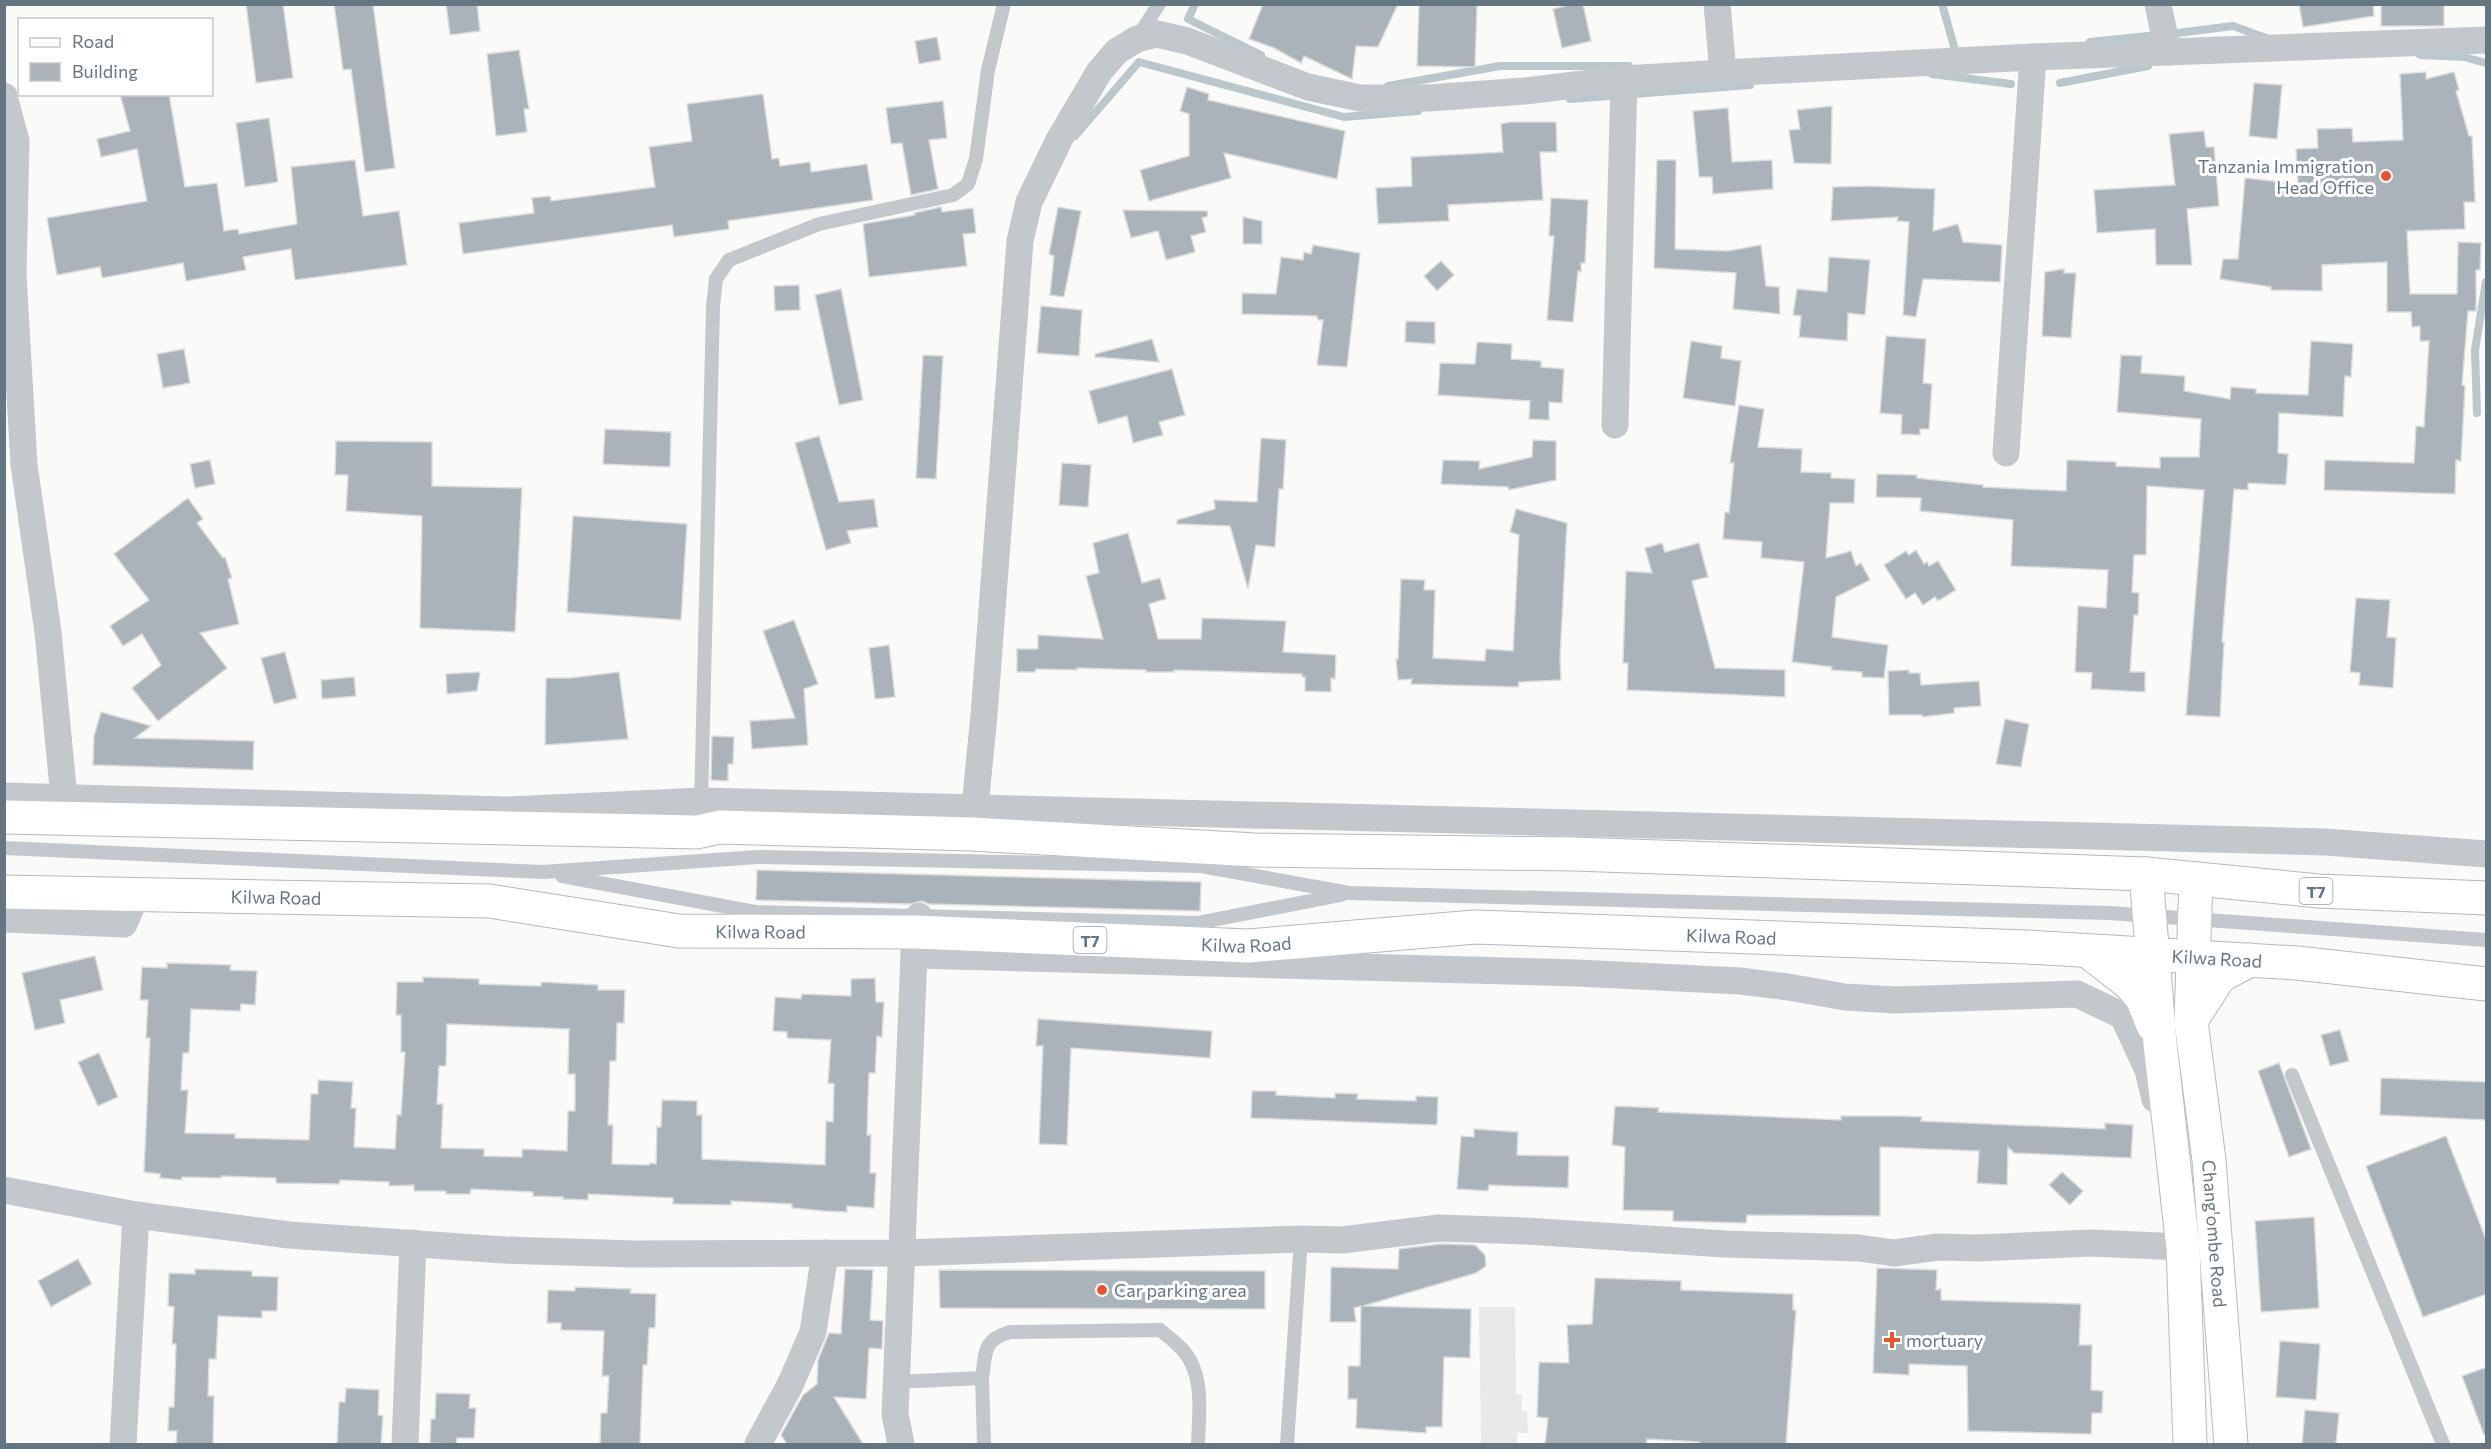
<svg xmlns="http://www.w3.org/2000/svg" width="2491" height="1449" font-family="Commissioner,sans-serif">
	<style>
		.built { fill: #e8e9e9 }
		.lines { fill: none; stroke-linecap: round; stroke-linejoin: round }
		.stream { stroke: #bbc7cb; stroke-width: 8 }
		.building { fill: #aab3b9; stroke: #dcdcda; stroke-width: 1.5; fill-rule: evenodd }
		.primary-casing { stroke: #b5babe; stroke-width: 35 }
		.trunk-casing { stroke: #b4b9bd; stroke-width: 35 }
		.service { stroke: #c3c8cc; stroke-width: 14 }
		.minor { stroke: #c3c8cc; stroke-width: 27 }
		.primary { stroke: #fff; stroke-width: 33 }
		.trunk { stroke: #fff; stroke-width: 33 }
		.poi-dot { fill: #e4572e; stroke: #fff; stroke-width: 2 }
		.labels { text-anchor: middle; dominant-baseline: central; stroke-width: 6; stroke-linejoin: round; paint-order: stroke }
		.shield { fill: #fff; stroke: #939fa8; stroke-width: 1.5 }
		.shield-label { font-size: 16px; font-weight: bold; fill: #657683 }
		.poi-label { font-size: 18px; fill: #657683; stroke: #fff; text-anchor: start }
		.street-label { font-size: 18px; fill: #657683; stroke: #fff }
	</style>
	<rect width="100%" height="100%" fill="#fafaf8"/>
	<!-- built -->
	<polygon class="built" points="1479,1307 1515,1307 1516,1394 1522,1394 1522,1411 1527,1411 1528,1433 1517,1433 1517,1444 1481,1444"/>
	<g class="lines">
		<!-- stream -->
		<g class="stream">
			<polyline points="1195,4 1188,19 1261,55"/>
			<polyline points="1942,4 1955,50"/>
			<polyline points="2170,34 2233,26 2266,38"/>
			<polyline points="2090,42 2158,35"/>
			<polyline points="2420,55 2464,57 2486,63"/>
			<polyline points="1932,74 2011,84"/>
			<polyline points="2060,83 2148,66"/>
			<polyline points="1388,86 1500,66 1629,66"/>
			<polyline points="1570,99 1750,85"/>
			<polyline points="1075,136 1139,62 1344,117 1418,111"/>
			<polyline points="2477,413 2475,350 2486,282"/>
		</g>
	</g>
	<!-- building -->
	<g class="building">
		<polygon points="246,4 283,4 293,78 256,83"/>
		<polygon points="334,4 373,4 395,168 365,172 351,69 343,70"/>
		<polygon points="446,4 477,4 480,31 450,35"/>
		<polygon points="1263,4 1398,4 1378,47 1356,46 1352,79 1304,56 1301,63 1274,48 1249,39"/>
		<polygon points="1419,4 1477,4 1475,67 1417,66"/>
		<polygon points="1573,4 1583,4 1591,41 1562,48 1553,9"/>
		<polygon points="2299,4 2373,4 2374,16 2303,27"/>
		<rect x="2381" y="4" width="63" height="22"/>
		<polygon points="937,37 941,60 919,64 915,41"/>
		<polygon points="519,50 529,109 524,109 527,132 496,136 487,54"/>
		<polygon points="2426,72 2426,79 2454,72 2459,90 2456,91 2469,136 2472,136 2475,202 2464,202 2465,229 2407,231 2410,294 2457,294 2458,242 2481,243 2480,270 2476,270 2476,311 2468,311 2462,385 2465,386 2461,461 2456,460 2455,494 2324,490 2325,460 2414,463 2416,426 2424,427 2429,341 2420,341 2420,326 2412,327 2411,312 2387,312 2387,262 2322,265 2322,291 2271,290 2271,287 2220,279 2223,259 2238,259 2245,178 2298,184 2296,149 2318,148 2317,129 2352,128 2353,142 2403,140 2400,74"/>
		<polygon points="2254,83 2282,85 2277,139 2249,136"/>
		<polygon points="1187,87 1209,94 1208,100 1345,131 1337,179 1224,153 1231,178 1149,201 1140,170 1189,156 1189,114 1180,111"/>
		<polygon points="120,94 169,94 185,187 217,183 224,231 238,229 239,234 297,224 291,167 355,160 363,216 399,211 407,265 295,280 291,249 243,257 246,270 186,281 183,263 102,278 100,267 57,275 47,218 147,201 137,149 101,157 97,139 130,131"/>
		<polygon points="763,94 772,159 779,158 780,166 810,162 811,172 867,164 873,200 728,221 729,229 674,237 672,225 463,254 459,223 534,213 532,198 550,196 551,201 655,187 649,147 692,141 687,104"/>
		<polygon points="943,101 947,138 929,140 938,189 911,195 902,143 891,144 886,108"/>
		<polygon points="1832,106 1831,164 1794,163 1789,130 1800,129 1797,110"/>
		<polygon points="1728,108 1732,162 1772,160 1773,189 1713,194 1712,177 1699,177 1693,111"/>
		<polygon points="269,118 278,182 245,187 236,123"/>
		<polygon points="1511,122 1556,122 1557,152 1540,152 1543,200 1448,205 1449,221 1378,224 1376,188 1412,186 1411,157 1503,152 1501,124"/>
		<polygon points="2204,131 2206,147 2214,147 2219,206 2187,209 2192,265 2156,265 2155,229 2097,233 2094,190 2175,185 2169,134"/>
		<polygon points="1657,160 1676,160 1675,249 1728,251 1761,245 1766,286 1779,287 1780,314 1733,309 1736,273 1654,268"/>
		<polygon points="1868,186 1935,189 1933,231 1958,224 1963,242 2002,245 2000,282 1923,279 1916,317 1903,315 1909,222 1897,221 1898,217 1831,221 1833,187"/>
		<polygon points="1551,198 1588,200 1585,263 1581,263 1581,272 1578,271 1573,322 1547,320 1554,236 1549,236"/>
		<polygon points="941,207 942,212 973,208 976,233 963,234 967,266 869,277 863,224 915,215 914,213"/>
		<polygon points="1058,207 1081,211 1064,297 1050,295 1054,256 1049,254"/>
		<polygon points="1123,210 1207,211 1208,216 1202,218 1206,232 1191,236 1195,252 1166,260 1158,231 1131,238"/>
		<polygon points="1243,217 1262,221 1262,244 1243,244"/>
		<polygon points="1313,245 1360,253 1347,367 1317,365 1323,320 1318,320 1317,316 1242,314 1242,293 1276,294 1281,257 1303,260 1304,252 1311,254"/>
		<polygon points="1829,257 1870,260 1865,315 1848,313 1847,341 1799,337 1801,316 1793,315 1797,289 1827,292"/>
		<polygon points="1441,261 1454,275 1437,291 1424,276"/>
		<polygon points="2064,269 2064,273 2076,273 2071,338 2042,336 2045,272"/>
		<polygon points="799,285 800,310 775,311 774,286"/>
		<polygon points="841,289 863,400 839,405 815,295"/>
		<polygon points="1041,306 1082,310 1079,356 1037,353"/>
		<polygon points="1406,321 1435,322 1435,344 1405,342"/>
		<polygon points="1886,336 1926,339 1923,383 1932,384 1929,429 1920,429 1920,435 1901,434 1902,415 1880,413"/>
		<polygon points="1152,339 1159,362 1095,357 1095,354"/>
		<polygon points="1691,341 1722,346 1721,358 1741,361 1735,406 1683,398"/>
		<polygon points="2311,341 2353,344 2351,377 2345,376 2343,417 2279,413 2278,453 2288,454 2286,485 2248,483 2248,490 2234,489 2222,642 2224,642 2220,717 2186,715 2204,490 2147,486 2146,555 2134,555 2132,592 2139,593 2138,615 2134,615 2130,672 2145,672 2145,692 2091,689 2092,673 2075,672 2078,606 2106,608 2108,570 2011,566 2013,520 1920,511 1921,498 1876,497 1877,474 1917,475 1917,478 1983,485 1983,487 2066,491 2067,460 2116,462 2116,466 2160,468 2160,457 2199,457 2201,419 2117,412 2121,355 2142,356 2141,373 2185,376 2184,391 2230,399 2231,387 2256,389 2256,393 2308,395"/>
		<polygon points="1477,342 1512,344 1511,359 1541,361 1541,367 1564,369 1562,403 1549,402 1549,420 1529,419 1530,401 1438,395 1440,363 1475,364"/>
		<polygon points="184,349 190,383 163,388 157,354"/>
		<polygon points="923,355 943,356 936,479 916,478"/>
		<polygon points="1172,369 1185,415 1159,422 1163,435 1133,443 1127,416 1098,424 1089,391"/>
		<polygon points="1739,405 1764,409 1758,447 1802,449 1801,472 1831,473 1831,478 1855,479 1854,503 1830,503 1826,558 1851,551 1856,566 1861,563 1870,580 1836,597 1832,637 1888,645 1884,678 1862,677 1862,672 1831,670 1832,667 1792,662 1804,562 1761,558 1762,542 1723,539 1725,512 1729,513 1734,463 1730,463"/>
		<polygon points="605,429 671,432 670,467 603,464"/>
		<polygon points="819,436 839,502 874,499 878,527 847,531 851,543 826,550 795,443"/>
		<polygon points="1261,438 1286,440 1283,489 1279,489 1275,547 1256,545 1248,589 1230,526 1177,524 1177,520 1215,509 1214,500 1257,502"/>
		<polygon points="1533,440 1556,441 1556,480 1509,490 1508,487 1441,484 1443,460 1480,461 1479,469 1532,457"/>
		<polygon points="336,441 432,442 432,486 522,488 515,632 420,628 422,516 346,511 348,475 335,475"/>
		<polygon points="210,460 215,484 195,488 190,464"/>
		<polygon points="1062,463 1091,465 1088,507 1059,505"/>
		<polygon points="188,498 203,519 197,523 223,558 225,557 232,578 228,579 239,624 200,633 227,668 158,721 132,688 161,665 142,634 123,646 110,626 149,600 114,554"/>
		<polygon points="1516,509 1567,523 1560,658 1561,680 1519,682 1518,687 1411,684 1412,679 1398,680 1396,659 1398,659 1401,579 1425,580 1424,590 1435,590 1433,658 1485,661 1486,649 1513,651 1519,535 1510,532"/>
		<polygon points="573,516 687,524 681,620 567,612"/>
		<polygon points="1128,533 1142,583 1160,578 1166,599 1149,604 1158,639 1201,639 1202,618 1286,621 1283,652 1336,655 1335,679 1331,678 1331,692 1305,691 1305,677 1302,677 1302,674 1174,670 1174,672 1146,672 1146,670 1077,668 1077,670 1036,669 1035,672 1017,672 1017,649 1038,649 1038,635 1103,639 1086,576 1099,573 1093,543"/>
		<polygon points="1662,543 1665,552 1699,543 1708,577 1692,581 1715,668 1785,670 1785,697 1627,690 1628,663 1623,663 1626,571 1652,573 1645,548"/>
		<polygon points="1916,550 1924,564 1927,562 1929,566 1938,561 1956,590 1938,601 1935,597 1923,605 1915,593 1906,599 1884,565 1906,551 1909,555"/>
		<polygon points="2356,598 2390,600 2387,637 2396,638 2393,688 2359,685 2360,673 2350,672"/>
		<polygon points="794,620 818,684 804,689 808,745 752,749 750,721 795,718 763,631"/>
		<polygon points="889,645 895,697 875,699 869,648"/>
		<polygon points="285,652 297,698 274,704 261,658"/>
		<polygon points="1909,670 1909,673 1920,673 1921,685 1979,681 1981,706 1954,708 1954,713 1922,717 1922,715 1889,715 1888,671"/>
		<polygon points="480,672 477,691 447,694 446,674"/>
		<polygon points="619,672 628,739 545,745 546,678 570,678"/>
		<polygon points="354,677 356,696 322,699 321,680"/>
		<polygon points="101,712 151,726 135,738 254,741 253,770 93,765 94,736"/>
		<polygon points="2005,719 2029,724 2021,767 1996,764"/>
		<polygon points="712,736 734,737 733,764 728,764 728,781 711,780"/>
		<polygon points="757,870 1201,882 1200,911 929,904 922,901 910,904 756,900"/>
		<polygon points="95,956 103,990 60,1000 65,1023 35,1030 22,973"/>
		<path d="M167 963 231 965 230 970 257 971 255 1005 241 1004 240 1011 191 1009 189 1053H183L181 1090H188L185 1133 235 1134V1138L309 1140 311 1094H318V1080L353 1082 351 1108H356L354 1147 395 1149 397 1115H401L405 1052H401V1015H396L397 982H423V977L479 979V984L541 986V982L598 985V990H625L624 1023H617L616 1061H610L608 1125H613L612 1164 649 1165 650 1163 656 1164 657 1127H661L662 1100 697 1101V1115H702V1159L825 1165 826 1121 833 1122 834 1084 828 1083 831 1040 787 1038V1032L773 1031 775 997 801 999 802 994 851 996V979L875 978 876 1002H884L882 1037 877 1036 875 1073H869L868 1098 867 1135H871L870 1173H876L874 1208 847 1206V1212L824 1211 792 1208V1204L731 1201V1205L673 1204V1198L588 1194V1200L563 1199V1197L533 1196V1192L471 1189 470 1194H446V1191H414V1185L389 1186V1182L340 1180 339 1184 276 1183V1178L221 1176V1178L182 1177V1180L160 1178V1174L144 1172 150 1038H146L148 1000H140L142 967 167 968ZM447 1024 569 1029 568 1074H575V1111H568L567 1151 522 1149V1157L484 1156V1149L441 1148 443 1104H437L439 1066H446Z"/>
		<polygon points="1038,1019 1212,1031 1210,1058 1071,1048 1067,1145 1039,1144 1043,1046 1036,1046"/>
		<polygon points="2340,1030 2349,1061 2330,1066 2321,1035"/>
		<polygon points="99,1053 118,1097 98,1106 78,1062"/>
		<polygon points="2279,1063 2311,1149 2289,1157 2258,1071"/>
		<polygon points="2381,1078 2487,1082 2487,1120 2380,1115"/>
		<polygon points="1252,1091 1276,1091 1276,1095 1335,1098 1335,1093 1358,1094 1357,1099 1416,1101 1416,1096 1438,1097 1437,1125 1251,1118"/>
		<polygon points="1615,1106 1659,1108 1658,1112 1841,1120 1841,1116 1899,1116 1922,1117 1921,1121 2105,1129 2105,1123 2133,1125 2131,1158 2014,1153 2008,1147 2007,1185 1977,1183 1979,1151 1880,1147 1880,1216 1747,1215 1746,1223 1673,1221 1673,1211 1623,1210 1625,1147 1612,1145"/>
		<polygon points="1474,1129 1518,1132 1517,1155 1569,1156 1568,1188 1489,1185 1488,1191 1457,1189 1461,1136 1474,1137"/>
		<polygon points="2446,1136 2487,1242 2487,1294 2423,1317 2366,1166"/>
		<polygon points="2062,1172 2083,1191 2070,1205 2049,1185"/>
		<polygon points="2314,1217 2319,1308 2261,1312 2255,1221"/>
		<polygon points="1440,1244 1475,1245 1485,1255 1486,1266 1476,1273 1363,1306 1471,1309 1470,1358 1444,1357 1442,1427 1426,1427 1426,1433 1356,1428 1357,1399 1348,1399 1348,1366 1360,1366 1361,1306 1354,1308 1356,1322 1330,1322 1331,1267 1398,1269 1399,1249"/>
		<polygon points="78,1259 92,1284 51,1307 38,1281"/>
		<polygon points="1877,1268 1937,1270 1936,1290 1941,1289 1941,1300 2081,1304 2079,1345 2092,1345 2091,1390 2103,1391 2102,1413 2092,1413 2091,1434 1968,1431 1967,1366 1909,1364 1909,1375 1873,1373"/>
		<polygon points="195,1269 252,1271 252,1276 278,1277 277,1311 262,1311 262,1318 218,1316 216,1359 209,1359 208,1396 214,1396 213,1444 176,1444 177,1431 168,1431 169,1407 174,1407 176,1344 172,1344 174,1307 168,1306 169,1273 195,1274"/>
		<polygon points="845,1269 873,1270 870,1320 883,1321 882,1349 869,1348 866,1399 834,1397 863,1444 787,1444 781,1435 803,1395 817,1384 818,1360 829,1333 841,1334"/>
		<polygon points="939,1270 1265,1271 1265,1309 940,1308"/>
		<polygon points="1595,1278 1681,1281 1681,1290 1793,1294 1793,1310 1796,1310 1786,1444 1699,1444 1699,1442 1647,1439 1646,1444 1545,1444 1548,1418 1537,1417 1539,1362 1569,1363 1567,1325 1592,1324"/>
		<polygon points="575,1287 631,1289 630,1293 656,1294 655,1328 649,1328 647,1365 643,1365 640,1444 600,1444 601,1413 607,1413 609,1376 602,1376 604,1331 561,1330 561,1323 547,1323 548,1290 575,1291"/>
		<polygon points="2280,1341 2320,1344 2316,1400 2276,1397"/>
		<polygon points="2487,1367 2487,1435 2484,1435 2462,1376"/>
		<polygon points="346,1388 379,1390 378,1415 383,1416 381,1444 337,1444 339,1402 345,1402"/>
		<polygon points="436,1393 470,1394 469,1408 476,1408 474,1438 457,1438 456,1444 430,1443 431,1419 435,1419"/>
		<polygon points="2305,1410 2339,1413 2336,1444 2302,1444"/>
	</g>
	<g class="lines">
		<defs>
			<g id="primary">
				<polyline points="2146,874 2160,1043 2183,1247 2190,1444"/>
				<path id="s1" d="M2196 879 2191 1021 2209 1160 2231 1444"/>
				<polyline points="2089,952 2130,984 2142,998 2153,1025"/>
				<polyline points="2192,1019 2220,976 2250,960"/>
			</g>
			<g id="trunk">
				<polyline points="4,817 697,832 720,827 972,834 1255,850 1574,854 2146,874 2319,891 2486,898"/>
				<path id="s2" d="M4 892 489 901 679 931 915 932 1248 946 1475 927 2027 947 2297 963 2486 984"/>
			</g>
		</defs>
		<!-- primary casing -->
		<use href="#primary" class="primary-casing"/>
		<!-- trunk casing -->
		<use href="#trunk" class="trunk-casing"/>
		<!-- service -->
		<g class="service">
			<polyline points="1137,38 1159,4"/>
			<polyline points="701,806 713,307 716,279 729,260 819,224 953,195 968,184 976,159 988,70 1004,4"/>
			<polyline points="4,848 543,872 758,857 1201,866 1349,893 2110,913 2486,940"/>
			<polyline points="562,876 755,912 1197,923 1341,895"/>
			<polyline points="2292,1075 2443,1444"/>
			<polyline points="982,1378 984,1444"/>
			<path d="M896 1382 982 1378C986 1353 982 1340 1010 1332L1160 1330C1168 1336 1175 1342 1182 1349 1205 1374 1199 1413 1198 1444"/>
			<polyline points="1287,1444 1301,1239"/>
		</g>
		<!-- minor -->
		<g class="minor">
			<polyline points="1717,4 1723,73"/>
			<polyline points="2158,4 2168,52"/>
			<polyline points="4,96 16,141 13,275 24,465 48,632 64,798 63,815"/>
			<polyline points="1615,425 1624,79"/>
			<polyline points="2006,453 2033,57"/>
			<polyline points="4,796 506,810 702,801 2325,842 2486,854"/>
			<polyline points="973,827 984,715 1020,241 1029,202 1059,140 1099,72 1117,51 1137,39 1157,34 1187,41 1308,87 1360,98 1429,98 1525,91 1624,79 1723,73 2033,57 2486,40"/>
			<polyline points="919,916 915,932 914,955 1577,973 1740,981 1788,987 1845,997 1895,1000 2077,994 2123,1016 2148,1070 2155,1099"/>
			<polyline points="4,919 124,924 137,894"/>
			<polyline points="4,1190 136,1215 289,1235 504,1250 634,1254 903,1253 1301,1239 1342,1240 1439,1228 1526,1231 1725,1244 1859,1248 1894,1253 1938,1247 1979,1248 2091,1243 2183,1247"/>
			<polyline points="123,1444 136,1215"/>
			<polyline points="405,1444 413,1243"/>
			<polyline points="758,1444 790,1385 813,1332 825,1253"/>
			<polyline points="901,1444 895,1414 914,955"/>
		</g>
		<!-- primary -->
		<use href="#primary" class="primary"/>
		<!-- trunk -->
		<use href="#trunk" class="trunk"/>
	</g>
	<!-- markers -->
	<g class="poi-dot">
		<circle cx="2386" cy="176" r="6"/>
		<circle cx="1102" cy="1290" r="6"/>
		<path d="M1889 1331h6v6h6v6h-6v6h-6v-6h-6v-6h6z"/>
	</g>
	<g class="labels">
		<!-- shield labels -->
		<g class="shield">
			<rect x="2299.5" y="878" width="33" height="26" rx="4.5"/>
			<rect x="1073.5" y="927" width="33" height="26" rx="4.5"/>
		</g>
		<g class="shield-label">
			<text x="2316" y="891">T7</text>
			<text x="1090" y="940">T7</text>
		</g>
		<!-- poi labels -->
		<g class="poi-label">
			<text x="2374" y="166" text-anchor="end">Tanzania Immigration<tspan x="2374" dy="21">Head Office</tspan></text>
			<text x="1114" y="1290">Car parking area</text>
			<text x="1906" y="1340">mortuary</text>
		</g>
		<!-- street labels -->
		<g class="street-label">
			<text stroke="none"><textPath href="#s2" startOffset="272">Kilwa Road</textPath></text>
			<text stroke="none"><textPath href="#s2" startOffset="759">Kilwa Road</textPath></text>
			<text stroke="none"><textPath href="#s2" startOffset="1731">Kilwa Road</textPath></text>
			<text stroke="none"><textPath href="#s2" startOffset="1245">Kilwa Road</textPath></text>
			<text stroke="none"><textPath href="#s2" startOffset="2217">Kilwa Road</textPath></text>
			<text stroke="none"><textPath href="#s1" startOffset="356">Chang'ombe Road</textPath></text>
		</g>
	</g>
	<!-- border -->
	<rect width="2491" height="1449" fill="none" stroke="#657683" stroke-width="12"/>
	<!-- legend -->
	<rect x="18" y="18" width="195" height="78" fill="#ffffff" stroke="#c1c8cd" stroke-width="1.5"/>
	<rect x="30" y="38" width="30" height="9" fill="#ffffff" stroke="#c1c8cd" stroke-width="1.5"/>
	<text x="72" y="48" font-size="18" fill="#657683">Road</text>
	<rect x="30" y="63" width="30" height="18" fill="#aab3b9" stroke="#c1c8cd" stroke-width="1.5"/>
	<text x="72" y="78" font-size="18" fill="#657683">Building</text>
</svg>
